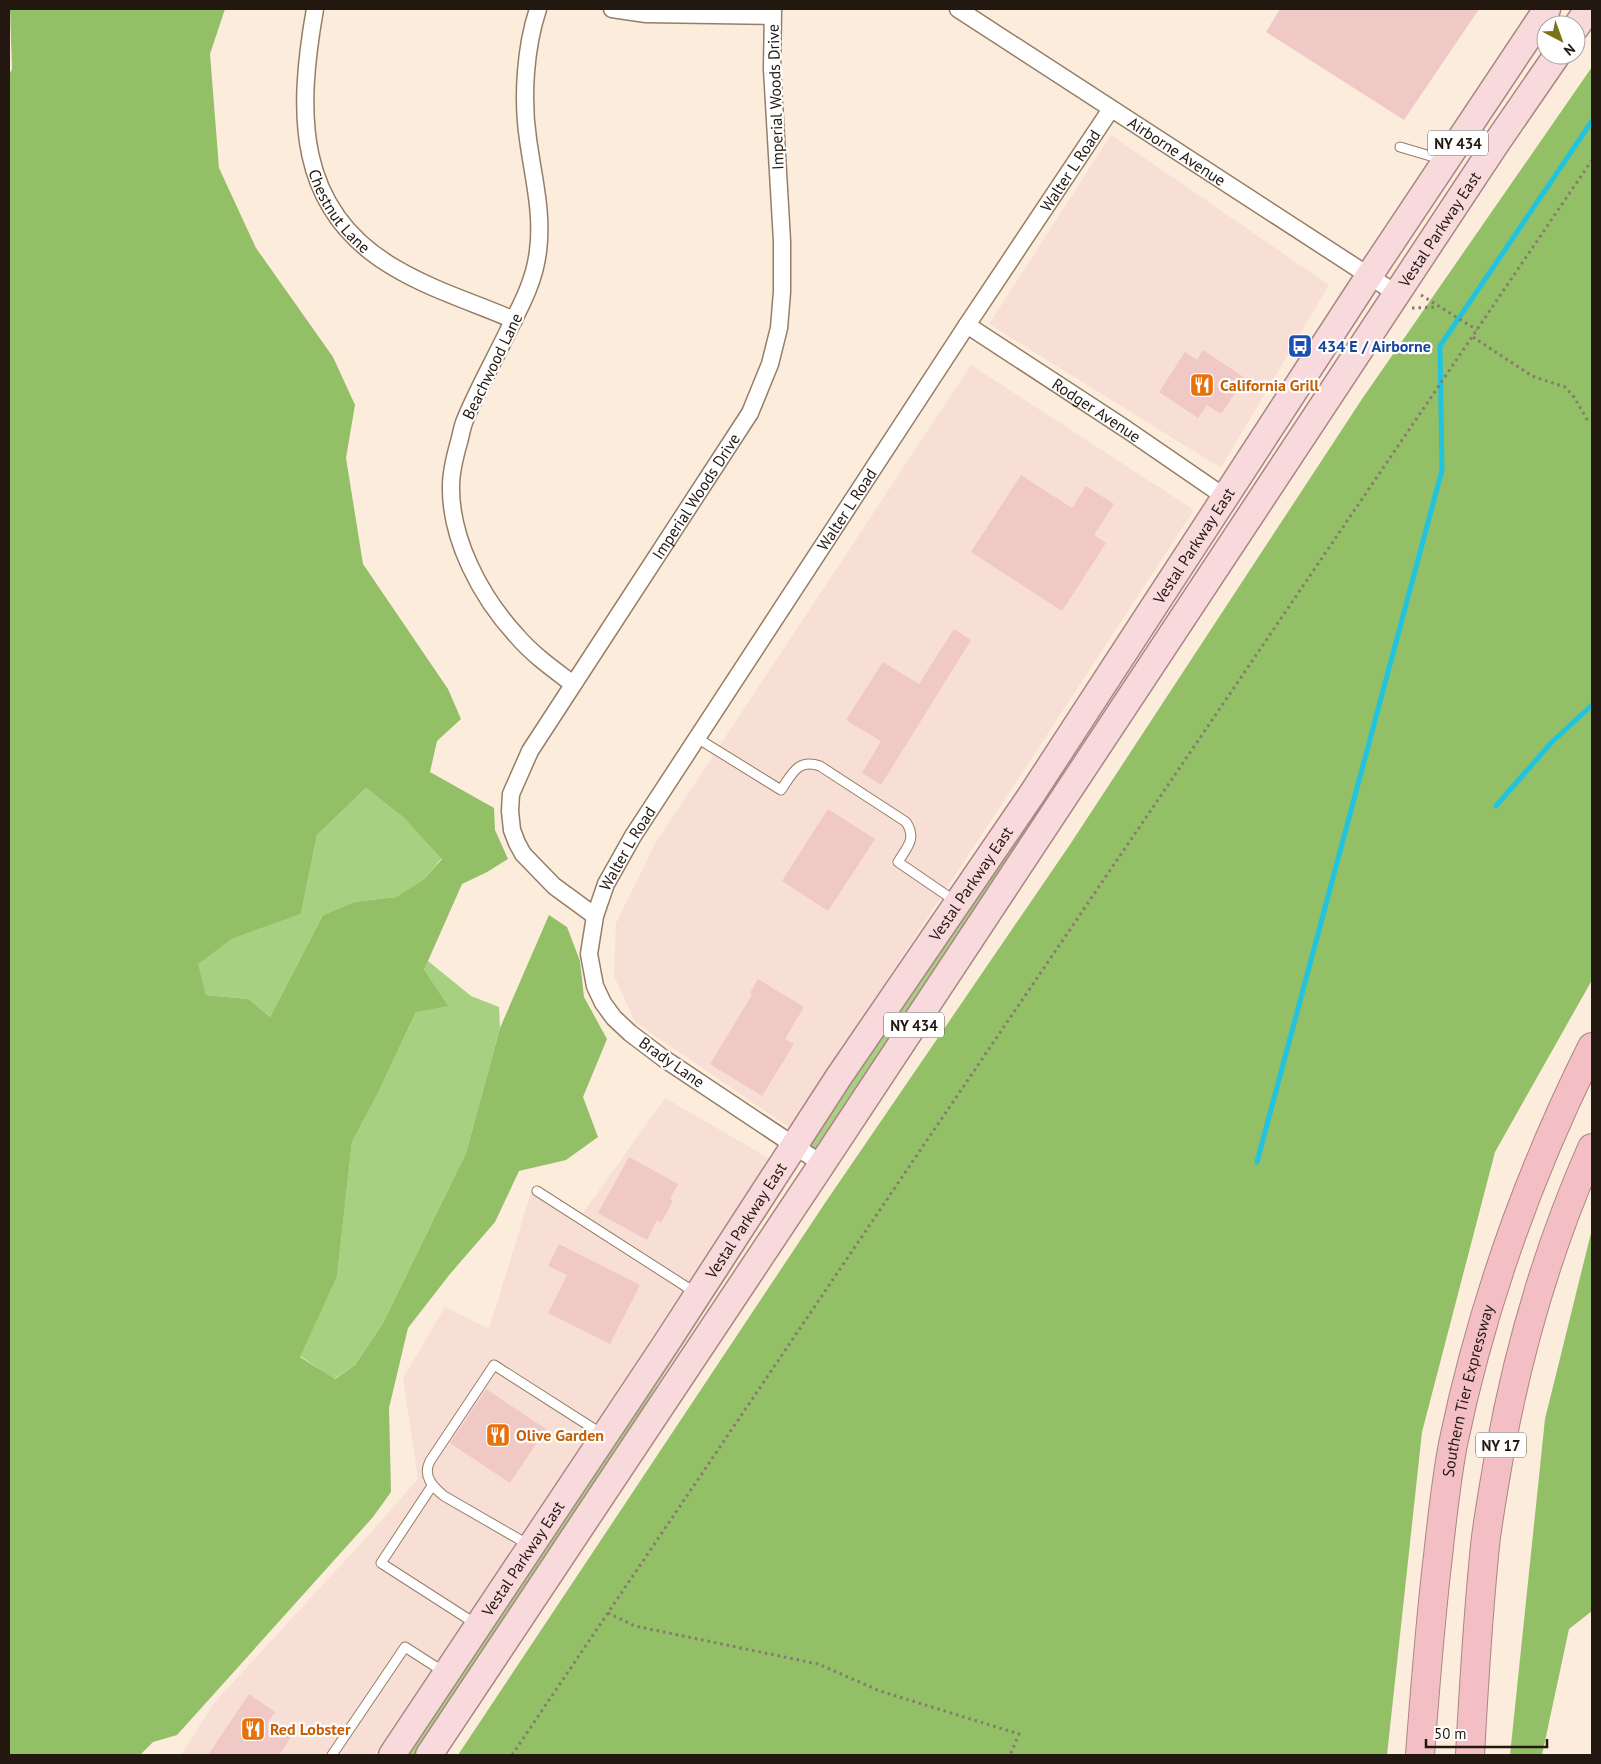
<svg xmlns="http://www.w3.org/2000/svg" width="1601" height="1764" font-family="'PT Sans',sans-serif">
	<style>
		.commercial { fill: #f8dfd6 }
		.green { fill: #a7d081 }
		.forest { fill: #93bf67; fill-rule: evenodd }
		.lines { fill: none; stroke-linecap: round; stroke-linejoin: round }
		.stream { stroke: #22c3de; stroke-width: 5 }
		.building { fill: #f0c8c6 }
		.service-casing { stroke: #967e66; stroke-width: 11 }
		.minor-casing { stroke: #967e66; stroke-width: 19 }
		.primary-casing { stroke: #aa8585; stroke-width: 29 }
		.motorway-casing { stroke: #aa8585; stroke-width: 30 }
		.path { stroke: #877a6e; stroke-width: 3; stroke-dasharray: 2.5 4; stroke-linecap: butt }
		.service { stroke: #fff; stroke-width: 9 }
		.minor { stroke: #fff; stroke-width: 16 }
		.primary { stroke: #f8d9dc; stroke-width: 26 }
		.motorway { stroke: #f4bfc4; stroke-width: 28 }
		.labels { text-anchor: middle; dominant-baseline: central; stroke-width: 4.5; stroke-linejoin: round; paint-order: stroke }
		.shield { fill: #fff; stroke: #645d57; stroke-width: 1 }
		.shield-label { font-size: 15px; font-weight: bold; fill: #22180f }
		.street-label { font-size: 16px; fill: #22180f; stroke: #fff }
		.transit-label { font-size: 16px; font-weight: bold; fill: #164399; stroke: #fff; text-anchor: start }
		.food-label { font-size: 16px; font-weight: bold; fill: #c56008; stroke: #fff; text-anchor: start }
	</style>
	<rect width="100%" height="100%" fill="#fcecdc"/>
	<!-- commercial -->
	<g class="commercial">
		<polygon points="1111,135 1329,285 1221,468 989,324"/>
		<polygon points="971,365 1194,510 790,1128 635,1022 614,976 616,923 656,842"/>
		<polygon points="665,1098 770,1159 374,1755 181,1755 214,1703 365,1539 418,1479 403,1378 445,1307 489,1329 532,1189 583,1213"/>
	</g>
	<!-- green -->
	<g class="green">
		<polygon points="1053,779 1052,787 1030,834 819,1150 810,1146"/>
		<polygon points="366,788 404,818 442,858 424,879 396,897 354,902 323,915 270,1017 249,999 206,995 197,964 232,939 301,914 317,835"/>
		<polygon points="428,961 471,996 499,1007 500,1028 466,1153 383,1323 355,1365 334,1379 300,1356 337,1277 352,1142 377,1095 416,1012 424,970"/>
		<polygon points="787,1179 784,1188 657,1385 626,1437 418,1755 405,1755"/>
	</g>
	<!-- forest -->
	<g class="forest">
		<path d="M10 9H225L210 54 219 168 256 248 333 357 355 405 346 458 363 564 448 689 461 719 437 741 430 772 494 808 495 830 508 859 487 872 462 884 424 970 448 1006 416 1012 377 1095 352 1142 337 1277 300 1357 335 1379 355 1365 383 1323 466 1153 500 1028 549 915 567 927 580 961 584 997 607 1039 583 1097 598 1137 566 1160 519 1171 495 1222 450 1274 408 1328 389 1408 391 1492 373 1517 177 1735 153 1742 140 1755H9V75L12 69ZM366 788 404 818 442 859 424 879 396 897 354 902 323 915 270 1017 249 999 206 995 198 964 232 939 301 914 317 835Z"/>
		<polygon points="1592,67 1592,980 1495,1152 1422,1432 1387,1755 458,1755 825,1203 1069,846 1362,399"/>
		<polygon points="1592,1229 1592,1611 1569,1629 1542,1755 1510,1755 1545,1419"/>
	</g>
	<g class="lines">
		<!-- stream -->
		<g class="stream">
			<polyline points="1496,806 1551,743 1592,705"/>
			<polyline points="1257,1162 1442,470 1440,346 1592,121"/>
		</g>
	</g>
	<!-- building -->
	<g class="building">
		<polygon points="1280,9 1479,9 1404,120 1266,32"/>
		<polygon points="1203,350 1245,378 1221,414 1207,405 1198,418 1159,392 1185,352 1197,360"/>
		<polygon points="1021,475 1072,508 1086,486 1114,504 1094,535 1106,543 1062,611 971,552"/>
		<polygon points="954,629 971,640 881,785 862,773 881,741 846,720 883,662 919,684"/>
		<polygon points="828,809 875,839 828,911 782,881"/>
		<polygon points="758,979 804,1007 785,1039 794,1044 762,1096 710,1064 752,995 750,993"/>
		<polygon points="629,1157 678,1184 670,1199 673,1201 661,1223 657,1220 647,1240 598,1213"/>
		<polygon points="559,1244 640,1285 610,1344 548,1313 567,1275 548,1266"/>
		<polygon points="486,1389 546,1429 510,1483 450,1443"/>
		<polygon points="249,1694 275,1712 268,1722 291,1737 279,1755 208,1755"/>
	</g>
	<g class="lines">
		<defs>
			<g id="service">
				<polyline points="1400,147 1444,160"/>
				<path d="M697 738 781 790C792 774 798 758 820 766L906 822C917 839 907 847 898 862L955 901"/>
				<polyline points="537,1191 696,1293"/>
				<polyline points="432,1486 381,1563 476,1624"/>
				<path d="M529 1545 444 1496C433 1487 422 1476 430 1461L494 1365 602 1434"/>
				<polyline points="332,1755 405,1647 444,1672"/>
			</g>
			<g id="minor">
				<path id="s1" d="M315 9C297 111 294 210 395 268 432 290 475 303 514 320"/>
				<path d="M538 9C525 48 522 99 528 139 533 177 543 212 538 251 535 278 523 302 511 325 496 357 478 388 465 420 462 427 461 435 459 442 455 456 451 472 451 486 450 539 481 597 516 635 532 654 553 669 573 684"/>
				<polyline points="612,9 646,14 772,16"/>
				<path id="s2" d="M958 9 1397 294"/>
				<path id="s3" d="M967 325 1126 429 1225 497"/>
				<path id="s4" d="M595 916 554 886 523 854 517 843 512 830 510 811 511 794 530 751 750 413 770 364 779 328 782 292V241L772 69 773 9"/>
				<path id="s5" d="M822 1164 663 1058 630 1033 614 1018 603 1003 595 986 589 954 595 916 606 884 633 836 967 325 1111 109"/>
			</g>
			<g id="primary">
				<polyline points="1576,27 1588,9"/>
				<path id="s6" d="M392 1755 665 1345 838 1078 1032 794 1369 276 1547 9"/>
				<path id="s7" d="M429 1755 822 1164 1495 145 1557 55"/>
			</g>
			<g id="motorway">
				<path id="s8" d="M1420 1755C1425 1689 1430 1622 1438 1556 1442 1519 1446 1481 1453 1444 1482 1304 1528 1175 1592 1047"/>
				<path d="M1470 1755C1474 1682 1478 1609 1486 1537 1490 1508 1495 1479 1500 1451 1519 1347 1549 1245 1592 1148"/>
			</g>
		</defs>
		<!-- service casing -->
		<use href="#service" class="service-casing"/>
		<!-- minor casing -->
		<use href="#minor" class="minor-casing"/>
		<!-- primary casing -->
		<use href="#primary" class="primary-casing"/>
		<!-- motorway casing -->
		<use href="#motorway" class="motorway-casing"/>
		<!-- path -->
		<g class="path">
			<polyline points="1421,295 1477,330"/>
			<polyline points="1412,308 1438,307"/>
			<polyline points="1473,337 1532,376 1565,387 1574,397 1588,421"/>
			<polyline points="608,1613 635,1626 818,1664 880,1691 1019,1734 1010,1755"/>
			<polyline points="512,1755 919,1152 1592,160"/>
		</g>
		<!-- service -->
		<use href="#service" class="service"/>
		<!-- minor -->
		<use href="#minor" class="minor"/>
		<!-- primary -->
		<use href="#primary" class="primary"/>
		<!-- motorway -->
		<use href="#motorway" class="motorway"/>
	</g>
	<!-- icons -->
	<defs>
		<symbol id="bus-square" viewBox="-11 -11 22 22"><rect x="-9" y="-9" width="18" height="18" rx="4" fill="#1a4fb4" stroke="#fff"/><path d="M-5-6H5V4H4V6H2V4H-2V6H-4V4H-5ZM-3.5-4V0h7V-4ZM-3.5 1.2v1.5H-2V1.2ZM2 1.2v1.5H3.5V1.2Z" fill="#fff"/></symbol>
		<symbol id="restaurant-square" viewBox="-11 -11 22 22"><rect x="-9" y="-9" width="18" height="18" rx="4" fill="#e8710a" stroke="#fff"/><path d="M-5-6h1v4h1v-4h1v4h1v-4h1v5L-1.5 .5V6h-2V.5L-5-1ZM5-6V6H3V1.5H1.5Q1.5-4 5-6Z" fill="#fff"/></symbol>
	</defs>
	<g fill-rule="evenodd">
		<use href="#bus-square" x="1286" y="332" width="28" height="28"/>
		<use href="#restaurant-square" x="1188" y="371" width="28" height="28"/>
		<use href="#restaurant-square" x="484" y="1421" width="28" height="28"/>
		<use href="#restaurant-square" x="239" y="1715" width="28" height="28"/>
	</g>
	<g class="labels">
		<!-- shield labels -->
		<g class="shield">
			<rect x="1428" y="130.5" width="60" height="25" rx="4"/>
			<rect x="884" y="1012.5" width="60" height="25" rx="4"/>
			<rect x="1476" y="1432.5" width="50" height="25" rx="4"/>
		</g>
		<g class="shield-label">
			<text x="1458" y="143">NY 434</text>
			<text x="914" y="1025">NY 434</text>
			<text x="1501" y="1445">NY 17</text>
		</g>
		<!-- street labels -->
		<g class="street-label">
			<text transform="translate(775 97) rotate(-92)">Imperial Woods Drive</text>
			<text stroke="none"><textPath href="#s2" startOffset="261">Airborne Avenue</textPath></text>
			<text stroke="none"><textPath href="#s5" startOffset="1248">Walter L Road</textPath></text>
			<text stroke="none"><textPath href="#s1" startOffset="211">Chestnut Lane</textPath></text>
			<text stroke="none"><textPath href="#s7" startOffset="1830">Vestal Parkway East</textPath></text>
			<text transform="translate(492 366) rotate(-64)">Beachwood Lane</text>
			<text stroke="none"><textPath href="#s3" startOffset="155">Rodger Avenue</textPath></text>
			<text stroke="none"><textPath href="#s4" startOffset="509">Imperial Woods Drive</textPath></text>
			<text stroke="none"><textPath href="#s5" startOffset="842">Walter L Road</textPath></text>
			<text stroke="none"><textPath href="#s6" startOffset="1451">Vestal Parkway East</textPath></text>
			<text stroke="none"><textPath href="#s5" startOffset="438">Walter L Road</textPath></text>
			<text stroke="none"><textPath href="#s6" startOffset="1046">Vestal Parkway East</textPath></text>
			<text transform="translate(672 1062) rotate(35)">Brady Lane</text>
			<text stroke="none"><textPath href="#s6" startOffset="641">Vestal Parkway East</textPath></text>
			<text stroke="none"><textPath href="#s8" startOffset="368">Southern Tier Expressway</textPath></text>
			<text stroke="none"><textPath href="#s6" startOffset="236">Vestal Parkway East</textPath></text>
		</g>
		<!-- transit labels -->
		<g class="transit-label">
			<text x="1318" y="346">434 E / Airborne</text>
		</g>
		<!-- food labels -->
		<g class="food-label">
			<text x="1220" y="385">California Grill</text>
			<text x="516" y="1435">Olive Garden</text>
			<text x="270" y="1729">Red Lobster</text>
		</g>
	</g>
	<!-- border -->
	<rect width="1601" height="1764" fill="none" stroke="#22180f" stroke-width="20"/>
	<!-- north arrow -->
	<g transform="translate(1561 40) rotate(139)"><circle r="24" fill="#ffffff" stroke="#a7a39f"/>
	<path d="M0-4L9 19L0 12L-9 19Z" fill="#7b7417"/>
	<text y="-8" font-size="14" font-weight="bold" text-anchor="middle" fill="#22180f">N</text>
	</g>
	<!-- scale -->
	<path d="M1426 1739v8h121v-8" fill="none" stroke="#22180f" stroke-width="2.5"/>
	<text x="1434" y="1739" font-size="15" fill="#22180f" stroke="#ffffff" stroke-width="4" paint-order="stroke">50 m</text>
</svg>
